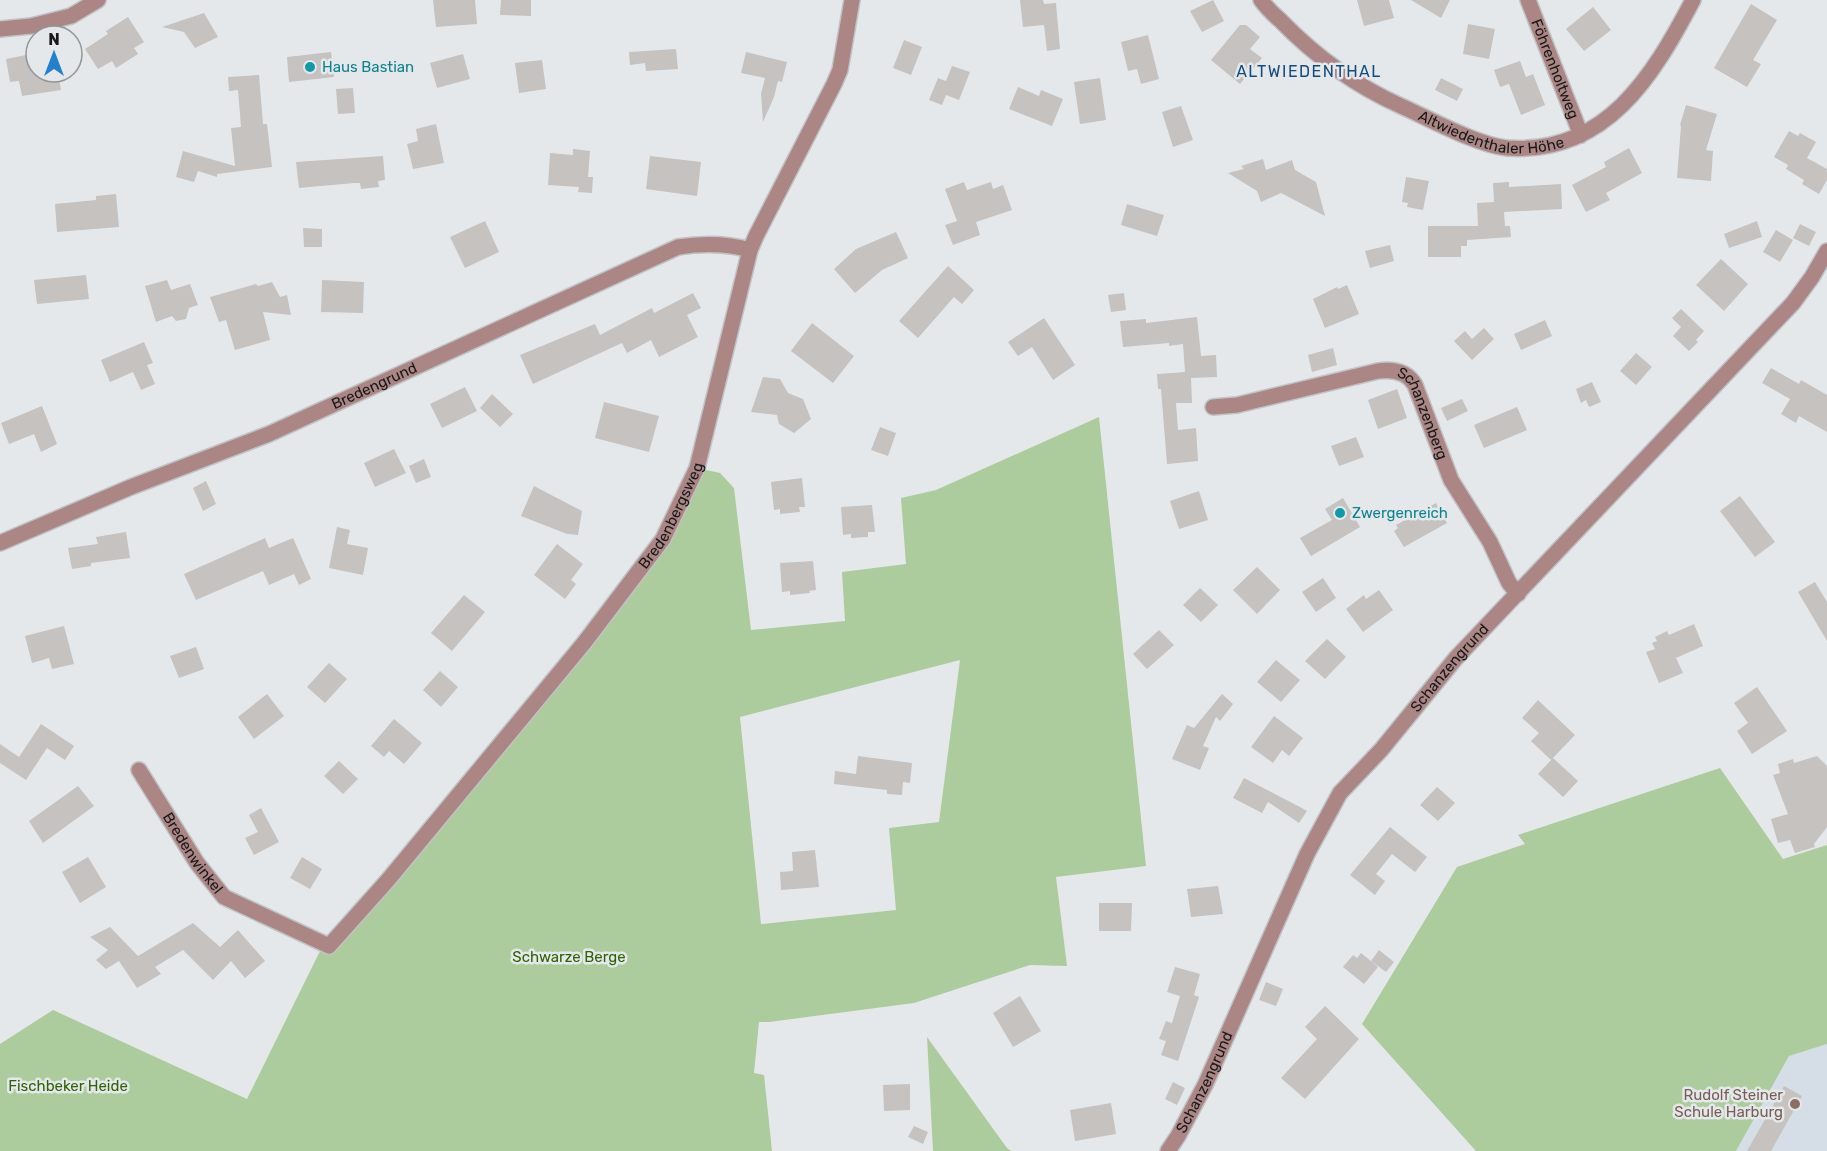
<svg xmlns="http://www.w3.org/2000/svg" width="1827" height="1151" font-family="Rubik,sans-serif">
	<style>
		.built { fill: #d5dee6 }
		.green { fill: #accc9d; fill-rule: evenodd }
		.building { fill: #c5c2c0 }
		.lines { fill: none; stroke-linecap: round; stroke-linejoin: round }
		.minor-casing { stroke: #c0c3c5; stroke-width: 18 }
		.minor { stroke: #ab8684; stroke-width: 15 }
		.culture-dot { fill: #0f9aa8; stroke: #e5e8eb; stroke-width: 2 }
		.education-dot { fill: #8d6e63; stroke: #e5e8eb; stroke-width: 2 }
		.labels { text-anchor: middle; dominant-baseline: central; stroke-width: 5; stroke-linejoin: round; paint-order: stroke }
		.culture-label { font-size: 15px; fill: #0d838f; stroke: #e5e8eb; text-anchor: start }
		.street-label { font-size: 15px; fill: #171819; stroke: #e5e8eb }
		.park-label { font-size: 15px; fill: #2e6203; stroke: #e5e8eb }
		.education-label { font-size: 15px; fill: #785e54; stroke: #e5e8eb; text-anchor: end }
		.neighbourhood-label { font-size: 16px; letter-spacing: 1.5px; fill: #114b7c; stroke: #e5e8eb }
	</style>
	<rect width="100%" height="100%" fill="#e5e8eb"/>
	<!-- built -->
	<polygon class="built" points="1827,1044 1827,1151 1736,1151 1789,1056"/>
	<!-- green -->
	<g class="green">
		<path d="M1099 417 1146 866 1056 877 1067 966 1030 965 914 1003 769 1022H759L754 1073 764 1075 772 1151H0V1044L53 1010 247 1099 319 953 663 539 697 468 720 473 734 488 751 630 845 621 842 572 906 564 901 498 936 490ZM960 660 939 822 889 828 896 910 761 924 740 717Z"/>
		<polygon points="1720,768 1783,859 1827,845 1827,1044 1789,1056 1736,1151 1476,1151 1362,1024 1457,867 1525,844 1518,835"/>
		<polygon points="927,1037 1007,1148 1011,1151 933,1151"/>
	</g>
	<!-- building -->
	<g class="building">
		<polygon points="433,0 475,0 477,24 436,27"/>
		<polygon points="501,0 531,0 531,16 500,15"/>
		<polygon points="1020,0 1043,0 1044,4 1056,3 1060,49 1047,51 1044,25 1023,27"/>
		<polygon points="1213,0 1224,21 1202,32 1190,11"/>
		<polygon points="1357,0 1389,0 1394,18 1364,26"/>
		<polygon points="1411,0 1450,0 1441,18"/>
		<polygon points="1751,4 1777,20 1753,60 1761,64 1747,87 1714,68"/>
		<polygon points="1593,7 1611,30 1584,51 1566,29"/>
		<polygon points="204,13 218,37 195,48 184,32 162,27"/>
		<polygon points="128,17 144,42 134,48 138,54 116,68 112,61 98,69 85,49 108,34 106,31"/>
		<polygon points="1468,24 1495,29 1489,59 1463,54"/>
		<polygon points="1240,25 1246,25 1260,37 1250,49 1262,58 1240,84 1211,60"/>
		<polygon points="1148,35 1159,79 1141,84 1137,69 1128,71 1121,42"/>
		<polygon points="904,40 922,47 911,75 893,68"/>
		<polygon points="676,49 678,69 646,71 645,63 630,65 629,52"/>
		<polygon points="331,52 334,77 289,82 287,57"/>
		<polygon points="746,52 787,62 782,82 778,81 774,97 763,122 761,94 765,78 741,73"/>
		<polygon points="36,53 36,72 58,72 61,90 22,96 19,81 10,82 6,59"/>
		<polygon points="463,54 470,79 437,88 430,63"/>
		<polygon points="542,60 546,89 519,93 515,63"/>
		<polygon points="1520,61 1526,77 1533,74 1545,105 1521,115 1509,84 1500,87 1494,70"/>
		<polygon points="952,66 970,72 959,100 946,95 942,105 929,100 938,78 946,81"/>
		<polygon points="259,75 263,124 267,124 272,167 217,174 217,177 198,171 194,182 176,177 183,151 235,166 231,128 241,127 238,90 229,91 228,77"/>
		<polygon points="1100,78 1106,120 1080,124 1074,82"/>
		<polygon points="1441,78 1463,89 1457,101 1435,90"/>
		<polygon points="1018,87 1039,96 1041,90 1063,99 1052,126 1009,109"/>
		<polygon points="353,88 355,113 338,114 336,89"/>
		<polygon points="1686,105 1717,114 1706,150 1713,151 1711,181 1677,178 1681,126 1680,125"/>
		<polygon points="1181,106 1193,140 1173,147 1162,112"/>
		<polygon points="436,124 444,163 413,169 407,144 418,141 416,129"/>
		<polygon points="1789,131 1798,136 1800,133 1816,142 1807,158 1827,169 1827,180 1819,194 1802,184 1804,180 1786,169 1788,165 1774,157"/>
		<polygon points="1629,148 1642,173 1606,193 1610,200 1586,212 1572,185 1606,167 1604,162"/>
		<polygon points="573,149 590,151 588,177 593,177 592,193 578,192 579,187 548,185 550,153 573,155"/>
		<polygon points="383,156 385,180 378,181 379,187 361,189 360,183 354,183 299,188 296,162"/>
		<polygon points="650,156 701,162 697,196 646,189"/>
		<polygon points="1263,159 1266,170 1292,160 1295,170 1316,182 1325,216 1281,193 1261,202 1257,191 1228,173 1244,169 1241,166"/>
		<polygon points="1406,177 1429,181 1423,210 1407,207 1408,203 1402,202"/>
		<polygon points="964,182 967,190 991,182 993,189 1003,185 1012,210 976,222 980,235 953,245 945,225 957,221 945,189"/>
		<polygon points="1509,182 1509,187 1561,184 1562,209 1504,212 1505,226 1510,226 1511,237 1467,240 1467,246 1461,246 1461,257 1428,257 1428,226 1478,226 1477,203 1494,202 1493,183"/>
		<polygon points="116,194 119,227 57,232 55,204 96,200 96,196"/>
		<polygon points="1127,204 1164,215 1157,236 1121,225"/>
		<polygon points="485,221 499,252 465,268 450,237"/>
		<polygon points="1757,221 1762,237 1729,248 1724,234"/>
		<polygon points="1800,224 1816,232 1809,246 1793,238"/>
		<polygon points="303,228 322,229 322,247 304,247"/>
		<polygon points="1776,230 1793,240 1780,262 1763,252"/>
		<polygon points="896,232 908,258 882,270 855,293 834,269 856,249"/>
		<polygon points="1390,245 1394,261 1370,268 1365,251"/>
		<polygon points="1721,259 1748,284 1724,311 1696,285"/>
		<polygon points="948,266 974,290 962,304 954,297 918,338 899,321"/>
		<polygon points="86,275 89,299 37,304 34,280"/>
		<polygon points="167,280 171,290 190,284 198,305 189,308 186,319 176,321 172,316 156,322 145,286"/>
		<polygon points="322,280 364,282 363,313 321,312"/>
		<polygon points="272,282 280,297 287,295 291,315 263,312 270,340 235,350 226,320 219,322 210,297 256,284 258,286"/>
		<polygon points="1347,285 1359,314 1325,328 1313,299 1337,287 1338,289"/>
		<polygon points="693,293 701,308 687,315 698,337 659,357 651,340 627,353 622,343 533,384 520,355 595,324 600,335 652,308 654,313"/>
		<polygon points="1124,293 1126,310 1111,312 1108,295"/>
		<polygon points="1681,309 1704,331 1696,340 1698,342 1689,351 1673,336 1681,327 1672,318"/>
		<polygon points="1197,317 1201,356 1216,355 1217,377 1191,378 1192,403 1176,403 1178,430 1196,428 1198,461 1167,464 1161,389 1158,389 1157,374 1185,372 1183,344 1169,346 1169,343 1123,347 1120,321 1146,319 1146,323"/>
		<polygon points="1044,318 1075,365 1053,380 1032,347 1018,356 1008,342"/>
		<polygon points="1545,320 1552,336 1521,350 1514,334"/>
		<polygon points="812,323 854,356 833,383 791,351"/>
		<polygon points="1484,328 1494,339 1472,360 1454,341 1465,331 1472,339"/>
		<polygon points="144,342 153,363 147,365 155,384 141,390 133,372 110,382 101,360"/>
		<polygon points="1333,348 1337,365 1312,372 1308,355"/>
		<polygon points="1636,353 1652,367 1636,385 1620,371"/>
		<polygon points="1771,368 1799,384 1801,380 1827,395 1827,432 1799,416 1796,423 1781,414 1790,399 1762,383"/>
		<polygon points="763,377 780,379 788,393 803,399 811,419 794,433 779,424 777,415 751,412"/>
		<polygon points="1592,382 1601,402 1589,407 1586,400 1581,403 1576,389"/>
		<polygon points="465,387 477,411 442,428 430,404"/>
		<polygon points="1397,389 1407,418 1378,429 1368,400"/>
		<polygon points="492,394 513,414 500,427 480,408"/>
		<polygon points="1462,399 1468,411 1447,421 1441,408"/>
		<polygon points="604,402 659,416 649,452 595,438"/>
		<polygon points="42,406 57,444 41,452 34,434 9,444 1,423"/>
		<polygon points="1517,407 1527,430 1484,448 1474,425"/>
		<polygon points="880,427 896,433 888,456 871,450"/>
		<polygon points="1356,437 1364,457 1339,466 1331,446"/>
		<polygon points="394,449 406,473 375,487 364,463"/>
		<polygon points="424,459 431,477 416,483 409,466"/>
		<polygon points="802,478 805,507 799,507 800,512 780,514 780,509 774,510 771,482"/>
		<polygon points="206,481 216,504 203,511 193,488"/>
		<polygon points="534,486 582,511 578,535 567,534 521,516"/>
		<polygon points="1199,491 1208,520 1179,529 1170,501"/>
		<polygon points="1740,496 1775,542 1755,557 1720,511"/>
		<polygon points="1343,498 1360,527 1311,556 1300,538 1332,520 1325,509"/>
		<polygon points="1436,503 1447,523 1404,547 1394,531 1398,528 1396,525"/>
		<polygon points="872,505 875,532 868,532 868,537 851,538 851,534 843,535 841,507"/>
		<polygon points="337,527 350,530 347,544 368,548 363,575 329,568"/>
		<polygon points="126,532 130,558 91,563 91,566 72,569 68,548 98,544 96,537"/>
		<polygon points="265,538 269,548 293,538 311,579 299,585 294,574 269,585 263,571 196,600 184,574"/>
		<polygon points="557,544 583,564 571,580 576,584 565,599 534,575"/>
		<polygon points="813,561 816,590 809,591 810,593 790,595 790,591 782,592 780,563"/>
		<polygon points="1257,567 1280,590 1257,614 1233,590"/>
		<polygon points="1323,578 1336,598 1316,612 1302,592"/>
		<polygon points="1815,582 1827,602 1827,641 1798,592"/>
		<polygon points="1200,588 1218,605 1201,622 1183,605"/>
		<polygon points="1379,590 1393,610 1363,632 1346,609 1364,595 1366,599"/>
		<polygon points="464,595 485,612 452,651 431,633"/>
		<polygon points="1694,624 1703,646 1676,658 1683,673 1659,683 1646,652 1655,649 1652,643 1657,641 1655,637 1667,631 1669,635"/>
		<polygon points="64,626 74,664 52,669 49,658 32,663 25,636"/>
		<polygon points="1159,630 1174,645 1147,669 1133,654"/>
		<polygon points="1327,639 1346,657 1325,679 1305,661"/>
		<polygon points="196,647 204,669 179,678 170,656"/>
		<polygon points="1276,660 1300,680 1281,702 1257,682"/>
		<polygon points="329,663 347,679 325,703 307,687"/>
		<polygon points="440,671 458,687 441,707 423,690"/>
		<polygon points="1757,687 1787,731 1752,754 1737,731 1748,723 1734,703"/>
		<polygon points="267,694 284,716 254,739 238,717"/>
		<polygon points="1222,694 1233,704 1220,721 1216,717 1203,746 1209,748 1200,770 1172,759 1187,725 1194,728"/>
		<polygon points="1538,700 1575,735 1551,760 1531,741 1539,733 1522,718"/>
		<polygon points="1274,716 1303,738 1289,756 1282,750 1273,763 1251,747"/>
		<polygon points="394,719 422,743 404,764 389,751 384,757 371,746"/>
		<polygon points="41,724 74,746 65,760 47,748 26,780 0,763 0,744 19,757"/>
		<polygon points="858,756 912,763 910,783 903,782 902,795 887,794 887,790 834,784 835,771 856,774"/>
		<polygon points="1817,756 1827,766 1827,827 1814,844 1815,847 1795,853 1790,840 1778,843 1771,819 1788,814 1773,775 1780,773 1778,764 1793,759 1794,763"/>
		<polygon points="1553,758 1578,781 1563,797 1538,774"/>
		<polygon points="339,761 358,779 343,794 324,776"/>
		<polygon points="1244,778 1300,807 1307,811 1299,823 1268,802 1262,813 1233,798"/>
		<polygon points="78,786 94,806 43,843 29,821"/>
		<polygon points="1437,787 1455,803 1438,821 1420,805"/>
		<polygon points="261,808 279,842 254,855 245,838 258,832 249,815"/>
		<polygon points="1390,827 1427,857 1415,872 1392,854 1376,874 1385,881 1375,895 1350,875"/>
		<polygon points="815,850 819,887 781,890 780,872 793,871 792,852"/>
		<polygon points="88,857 106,887 80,903 62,872"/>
		<polygon points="302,857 322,869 310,889 290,878"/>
		<polygon points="1218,886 1223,914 1191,917 1187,889"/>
		<polygon points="1099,903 1132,903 1131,931 1099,931"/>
		<polygon points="193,923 220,947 238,930 265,961 245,978 231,961 213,980 183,950 155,967 161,974 137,988 119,961 106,969 96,960 108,950 90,937 110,927 138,956"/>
		<polygon points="1379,950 1394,962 1386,972 1371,961"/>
		<polygon points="1361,953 1378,967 1364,984 1343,967 1353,955 1357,958"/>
		<polygon points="1175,967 1200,974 1194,995 1199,997 1178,1061 1161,1055 1166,1041 1159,1039 1166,1021 1172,1023 1180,996 1167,992"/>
		<polygon points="1266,982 1283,989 1276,1006 1259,1000"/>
		<polygon points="1020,996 1041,1031 1013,1047 993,1013"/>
		<polygon points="1325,1006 1359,1039 1305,1099 1281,1078 1317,1039 1305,1027"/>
		<polygon points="1173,1082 1185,1088 1177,1105 1165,1099"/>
		<polygon points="910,1084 910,1110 884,1111 883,1085"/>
		<polygon points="1784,1086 1802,1096 1771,1151 1747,1151"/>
		<polygon points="1111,1103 1116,1134 1075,1141 1070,1110"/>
		<polygon points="914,1126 928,1132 923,1144 908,1137"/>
	</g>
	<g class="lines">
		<defs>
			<g id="minor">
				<path id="s1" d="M1261 0C1266 7 1273 14 1280 20 1314 55 1356 86 1401 106 1430 119 1477 145 1507 148 1606 155 1653 76 1693 0"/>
				<path id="s2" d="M1528 0 1581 135"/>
				<polyline points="0,29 31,26 71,16 98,0"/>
				<path id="s3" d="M1213 407 1237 405 1378 371C1393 369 1407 371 1415 385L1451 480 1490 542 1509 583 1518 594"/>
				<path id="s4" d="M0 543 131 487 269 434 678 247C703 243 726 243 750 250"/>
				<path id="s5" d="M139 770 197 863 224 897 329 946 388 880 584 643 663 539 697 468 750 250 756 236 834 84 840 70 852 0"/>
				<path id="s6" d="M1168 1151 1178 1136 1205 1085 1307 854 1340 793 1381 750 1456 658 1793 303 1812 277 1827 251"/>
			</g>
		</defs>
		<!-- minor casing -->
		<use href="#minor" class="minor-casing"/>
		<!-- minor -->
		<use href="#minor" class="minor"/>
	</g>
	<!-- markers -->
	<g class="culture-dot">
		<circle cx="310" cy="67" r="6"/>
		<circle cx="1340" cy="513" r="6"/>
	</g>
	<circle class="education-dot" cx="1795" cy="1104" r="6"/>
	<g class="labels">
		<!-- culture labels -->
		<g class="culture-label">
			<text x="322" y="67">Haus Bastian</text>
			<text x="1352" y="513">Zwergenreich</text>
		</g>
		<!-- street labels -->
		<g class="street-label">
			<text stroke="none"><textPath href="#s2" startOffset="74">Föhrenholtweg</textPath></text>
			<text stroke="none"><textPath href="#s1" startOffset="273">Altwiedenthaler Höhe</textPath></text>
			<text stroke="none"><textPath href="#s4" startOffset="406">Bredengrund</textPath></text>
			<text stroke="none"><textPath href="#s3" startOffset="240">Schanzenberg</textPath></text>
			<text stroke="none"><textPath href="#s5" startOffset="820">Bredenbergsweg</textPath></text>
			<text stroke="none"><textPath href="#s6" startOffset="564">Schanzengrund</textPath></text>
			<text stroke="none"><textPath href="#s5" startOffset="99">Bredenwinkel</textPath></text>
			<text stroke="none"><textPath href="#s6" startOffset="78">Schanzengrund</textPath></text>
		</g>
		<!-- park labels -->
		<g class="park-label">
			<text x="569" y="957">Schwarze Berge</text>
			<text x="68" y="1086">Fischbeker Heide</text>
		</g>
		<!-- education labels -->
		<g class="education-label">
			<text x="1783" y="1095">Rudolf Steiner<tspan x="1783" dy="17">Schule Harburg</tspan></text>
		</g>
		<!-- neighbourhood labels -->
		<g class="neighbourhood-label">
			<text x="1309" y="71">ALTWIEDENTHAL</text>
		</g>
	</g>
	<!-- north arrow -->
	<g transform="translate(54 54)"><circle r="28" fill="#e5e8eb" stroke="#939597" stroke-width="1.5"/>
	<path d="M0-4.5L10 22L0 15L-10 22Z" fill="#2380cc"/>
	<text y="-9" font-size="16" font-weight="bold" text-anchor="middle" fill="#171819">N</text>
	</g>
</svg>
